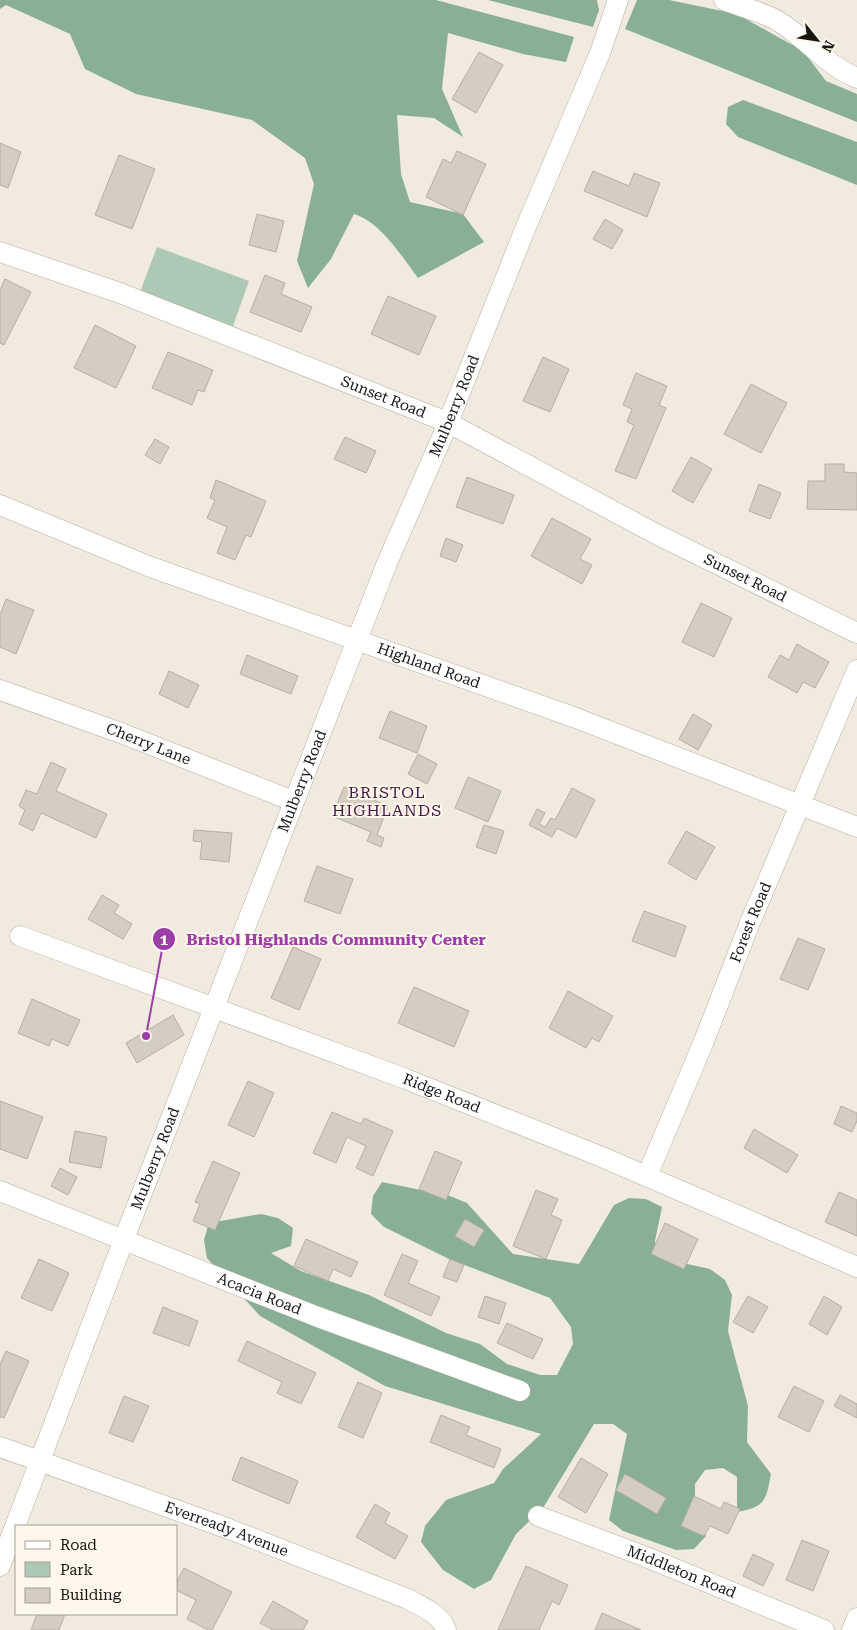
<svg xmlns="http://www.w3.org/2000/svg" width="857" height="1630" font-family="'Roboto Serif',serif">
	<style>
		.green { fill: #adc9b6 }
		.forest { fill: #89b096 }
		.building { fill: #d5cdc2; stroke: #b6afa4 }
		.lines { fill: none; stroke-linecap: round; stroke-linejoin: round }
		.minor-casing { stroke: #b4aca2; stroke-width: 21 }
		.minor { stroke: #fff; stroke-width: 20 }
		.labels { text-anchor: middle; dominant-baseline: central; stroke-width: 4; stroke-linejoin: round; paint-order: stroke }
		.street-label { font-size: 15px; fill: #191612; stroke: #fff7eb }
		.neighbourhood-label { font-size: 16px; letter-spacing: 1px; fill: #451749; stroke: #fff7eb }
		.leader { fill: none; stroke: #9d3ea7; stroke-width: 2 }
		.callout-dot { fill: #9d3ea7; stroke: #fff7eb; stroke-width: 2 }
		.mark-label { font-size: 15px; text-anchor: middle; font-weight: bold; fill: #fff }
		.callout-label { font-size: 16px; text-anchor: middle; font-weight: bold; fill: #9d3ea7; stroke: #fff7eb; stroke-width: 4; stroke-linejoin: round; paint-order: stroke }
	</style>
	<rect width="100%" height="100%" fill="#f1eade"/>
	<!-- green -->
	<polygon class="green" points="157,247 249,281 233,326 140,292"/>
	<!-- forest -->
	<g class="forest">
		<path d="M0 0H436L574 37 566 62 523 54 448 33 442 89 463 137 434 118 397 115 401 174 410 202 463 214 484 242 418 278C402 257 381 222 354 214L331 259 308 288 297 261 314 184 305 158 252 120 136 94 85 69 70 34 6 5 0 9Z"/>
		<polygon points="488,0 597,0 599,10 593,27"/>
		<polygon points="637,0 669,0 737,14 803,51 826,81 857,94 857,122 625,29"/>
		<polygon points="743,100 857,142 857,185 738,137 726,124 728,107"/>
		<path d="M382 1182 450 1196 467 1203 513 1254 579 1264 614 1205 629 1198 646 1199 662 1207 655 1241 660 1258 710 1269 725 1280 732 1295 728 1331 748 1406 747 1442 771 1474C766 1501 765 1507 737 1512V1477L723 1468 705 1470 695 1484V1502L706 1536 694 1549 676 1550 623 1531 609 1520 627 1434 613 1424H594L543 1508 516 1534 491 1580 474 1589 443 1570 421 1542 425 1526 446 1500 494 1483 503 1469 541 1434 385 1386 260 1316 207 1258 204 1240 209 1223 261 1214 278 1218 293 1228 291 1246 271 1253 301 1271 369 1295 446 1333 480 1344 507 1364 540 1375H557L573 1344 571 1327 550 1298 449 1259 384 1227 371 1214 373 1196Z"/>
	</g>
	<!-- building -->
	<g class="building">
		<polygon points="479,52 503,65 476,113 452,99"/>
		<polygon points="0,143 21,152 8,188 0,185"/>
		<polygon points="457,151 486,164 463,215 426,197 443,159 451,163"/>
		<polygon points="119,155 155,169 132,229 95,215"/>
		<polygon points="593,171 629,186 634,173 660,183 647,217 584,191"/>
		<polygon points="257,214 284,221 276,252 249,245"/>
		<polygon points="605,219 623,230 612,249 593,239"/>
		<polygon points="265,275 285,283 281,294 312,307 301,332 250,312"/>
		<polygon points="5,279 31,292 4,345 0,343 0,290"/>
		<polygon points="388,296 436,316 419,355 371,334"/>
		<polygon points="95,325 136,346 116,388 74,368"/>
		<polygon points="168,352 213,370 204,392 198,390 192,405 152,388"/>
		<polygon points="543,357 569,369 550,412 523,401"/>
		<polygon points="636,373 667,386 659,405 666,408 636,479 615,471 634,425 627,422 632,409 623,405"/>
		<polygon points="751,384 787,403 761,453 724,434"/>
		<polygon points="345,437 376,451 366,473 334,459"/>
		<polygon points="155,439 169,447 160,464 145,455"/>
		<polygon points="691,457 712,469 693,503 672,491"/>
		<polygon points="825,464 844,464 844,472 857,473 857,510 807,509 808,481 825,481"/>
		<polygon points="467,477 514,495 503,524 456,507"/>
		<polygon points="216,480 266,501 251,537 246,535 235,560 217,553 227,527 207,518 215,500 210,498"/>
		<polygon points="759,484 781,493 770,519 749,511"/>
		<polygon points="552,518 591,539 580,559 592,565 582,584 531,556"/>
		<polygon points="446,538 463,545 456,562 440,556"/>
		<polygon points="6,599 34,610 16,654 0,647 0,615"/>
		<polygon points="701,603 732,618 714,657 682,642"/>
		<polygon points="797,644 829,662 815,688 803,682 797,693 768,677 780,655 789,660"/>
		<polygon points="247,655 298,676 291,694 240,674"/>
		<polygon points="169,671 199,685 188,708 159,694"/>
		<polygon points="390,711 427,726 417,753 379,738"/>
		<polygon points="693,714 712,725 698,750 679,739"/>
		<polygon points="418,754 437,764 427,784 408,774"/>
		<polygon points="51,762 66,769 56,791 107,814 96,838 41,813 33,831 19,824 25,810 19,806 26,790 37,794"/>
		<polygon points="468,777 501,791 488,822 455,808"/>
		<polygon points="344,787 388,806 377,835 384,838 381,847 367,841 371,832 332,816"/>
		<polygon points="572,788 595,800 576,838 557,828 552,837 529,825 537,809 545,813 539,824 545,827 551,818 555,820"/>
		<polygon points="484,825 504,831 496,854 476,847"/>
		<polygon points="194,830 232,833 229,862 200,859 202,842 193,841"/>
		<polygon points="686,831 715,847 696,880 668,863"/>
		<polygon points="317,866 353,879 340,914 304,901"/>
		<polygon points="102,895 119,905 114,913 132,924 123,939 88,919"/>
		<polygon points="644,911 686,926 675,957 632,941"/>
		<polygon points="798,938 825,949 808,990 780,979"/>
		<polygon points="293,947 321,959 299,1010 271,998"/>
		<polygon points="414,987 469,1011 454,1047 398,1023"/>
		<polygon points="568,991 613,1016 599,1042 592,1038 586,1048 549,1028"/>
		<polygon points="32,999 80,1020 68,1046 52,1039 49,1046 18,1033"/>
		<polygon points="173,1015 184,1035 137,1063 126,1043"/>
		<polygon points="248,1081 274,1093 254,1137 228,1125"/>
		<polygon points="0,1101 43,1117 27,1159 0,1149"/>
		<polygon points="841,1106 857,1113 857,1121 852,1132 834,1124"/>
		<polygon points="332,1112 361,1124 364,1118 393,1131 373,1176 356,1168 366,1146 347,1137 336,1163 313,1153"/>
		<polygon points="754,1129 798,1155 787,1173 744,1148"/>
		<polygon points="75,1131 107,1137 101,1168 69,1162"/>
		<polygon points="435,1151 462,1162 446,1200 419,1189"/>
		<polygon points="213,1161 240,1173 215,1230 193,1221 200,1204 195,1202"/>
		<polygon points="60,1168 77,1177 68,1195 51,1186"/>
		<polygon points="536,1190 558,1199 551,1215 562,1220 546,1259 513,1246"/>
		<polygon points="839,1192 857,1200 857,1236 825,1222"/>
		<polygon points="465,1219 484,1230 474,1247 455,1236"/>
		<polygon points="665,1223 698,1239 684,1269 651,1254"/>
		<polygon points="306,1239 358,1262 351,1277 333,1269 328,1281 294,1266"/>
		<polygon points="402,1254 418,1261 408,1283 440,1297 431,1316 384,1295"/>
		<polygon points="39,1259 69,1273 52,1311 21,1298"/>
		<polygon points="450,1259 464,1265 457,1282 443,1277"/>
		<polygon points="485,1296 506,1303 499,1324 478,1317"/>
		<polygon points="748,1296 768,1307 753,1333 733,1322"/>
		<polygon points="824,1296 842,1307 827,1335 809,1324"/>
		<polygon points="163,1307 198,1321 189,1346 153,1333"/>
		<polygon points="507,1323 543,1339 533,1359 497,1343"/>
		<polygon points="247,1341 316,1373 301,1404 277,1393 282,1382 238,1361"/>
		<polygon points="6,1351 29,1361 4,1418 0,1417 0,1364"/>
		<polygon points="358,1382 382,1393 363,1438 338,1427"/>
		<polygon points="794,1386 824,1401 809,1432 778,1417"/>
		<polygon points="840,1395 857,1404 857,1418 834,1406"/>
		<polygon points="124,1396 149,1406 133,1442 109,1433"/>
		<polygon points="441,1415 470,1427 466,1435 501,1449 494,1468 430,1442"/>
		<polygon points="241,1457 298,1481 289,1504 232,1480"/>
		<polygon points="581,1458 608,1474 586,1513 558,1497"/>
		<polygon points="625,1474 666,1498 657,1514 616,1490"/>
		<polygon points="694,1496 721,1509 724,1502 740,1509 728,1534 710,1526 704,1536 681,1526"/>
		<polygon points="375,1504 390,1513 385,1523 408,1536 395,1559 356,1537"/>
		<polygon points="802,1540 829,1551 813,1591 786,1580"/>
		<polygon points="753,1554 774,1564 763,1586 743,1576"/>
		<polygon points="526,1566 568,1585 559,1605 552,1601 539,1630 498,1630"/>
		<polygon points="184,1568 232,1592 212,1630 208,1630 187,1619 196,1600 176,1590 176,1583"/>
		<polygon points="273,1601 308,1621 303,1630 273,1630 260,1623"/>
		<polygon points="602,1613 641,1630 595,1630"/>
		<polygon points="37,1614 65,1614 59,1630 31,1630"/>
	</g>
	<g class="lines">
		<defs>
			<g id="minor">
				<path d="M724 0C741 7 763 12 778 21 806 38 827 66 857 78"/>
				<path id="s1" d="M0 252 120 293 447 422 656 534 857 633"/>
				<path id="s2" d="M0 505 148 566 576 718 857 827"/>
				<path id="s3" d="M0 690 121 733 293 801"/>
				<path id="s4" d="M20 936 406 1079 602 1157 857 1267"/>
				<path id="s5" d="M647 1176 704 1041 749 925 857 670"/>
				<path id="s6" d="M0 1191 318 1317 520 1391"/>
				<path id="s7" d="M0 1447 229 1529 408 1599C422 1607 441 1614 446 1630"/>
				<path id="s8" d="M538 1516 646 1557 824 1630"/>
				<path id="s9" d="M0 1566 124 1239 357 640 387 563 446 428 523 234 600 53 618 0"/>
				<polyline points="852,1630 857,1618"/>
			</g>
		</defs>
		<!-- minor casing -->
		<use href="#minor" class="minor-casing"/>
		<!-- minor -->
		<use href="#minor" class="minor"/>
	</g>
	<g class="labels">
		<!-- street labels -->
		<g class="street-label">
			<text stroke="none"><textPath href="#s1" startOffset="410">Sunset Road</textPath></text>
			<text stroke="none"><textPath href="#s9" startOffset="1246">Mulberry Road</textPath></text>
			<text stroke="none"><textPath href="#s1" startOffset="815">Sunset Road</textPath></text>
			<text stroke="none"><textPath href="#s2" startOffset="458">Highland Road</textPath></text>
			<text stroke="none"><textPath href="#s3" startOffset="158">Cherry Lane</textPath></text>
			<text stroke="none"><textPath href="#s9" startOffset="841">Mulberry Road</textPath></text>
			<text stroke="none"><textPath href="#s5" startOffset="274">Forest Road</textPath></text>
			<text stroke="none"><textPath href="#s4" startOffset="450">Ridge Road</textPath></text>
			<text stroke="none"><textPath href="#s9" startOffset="436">Mulberry Road</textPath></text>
			<text stroke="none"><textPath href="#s6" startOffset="279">Acacia Road</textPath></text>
			<text stroke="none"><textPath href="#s7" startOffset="241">Everready Avenue</textPath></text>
			<text stroke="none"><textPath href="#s8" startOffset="154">Middleton Road</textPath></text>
		</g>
		<!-- neighbourhood labels -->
		<g class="neighbourhood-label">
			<text x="387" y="792">BRISTOL<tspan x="387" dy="18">HIGHLANDS</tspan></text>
		</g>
	</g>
	<!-- callouts -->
	<path class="leader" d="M146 1036L164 939"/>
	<g class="callout-dot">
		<circle cx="146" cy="1036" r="5"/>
		<circle cx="164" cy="939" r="12"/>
	</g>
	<g class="mark-label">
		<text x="164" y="945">1</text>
	</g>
	<g class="callout-label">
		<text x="336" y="945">Bristol Highlands Community Center</text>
	</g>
	<!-- legend -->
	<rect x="15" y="1525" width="162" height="90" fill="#fff7eb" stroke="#a39d94"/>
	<rect x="25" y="1541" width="25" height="8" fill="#ffffff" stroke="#a39d94"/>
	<text x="60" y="1550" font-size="15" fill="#191612">Road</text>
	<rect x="25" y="1562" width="25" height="15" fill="#adc9b6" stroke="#a39d94"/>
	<text x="60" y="1575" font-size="15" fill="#191612">Park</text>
	<rect x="25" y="1588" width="25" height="15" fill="#d5cdc2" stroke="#a39d94"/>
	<text x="60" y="1600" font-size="15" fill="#191612">Building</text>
	<!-- north arrow -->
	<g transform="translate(817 40) rotate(120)" stroke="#fff7eb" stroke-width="4" paint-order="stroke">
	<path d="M0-4L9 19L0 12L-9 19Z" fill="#191612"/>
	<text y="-8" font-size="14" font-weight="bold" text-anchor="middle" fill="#191612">N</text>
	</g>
</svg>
